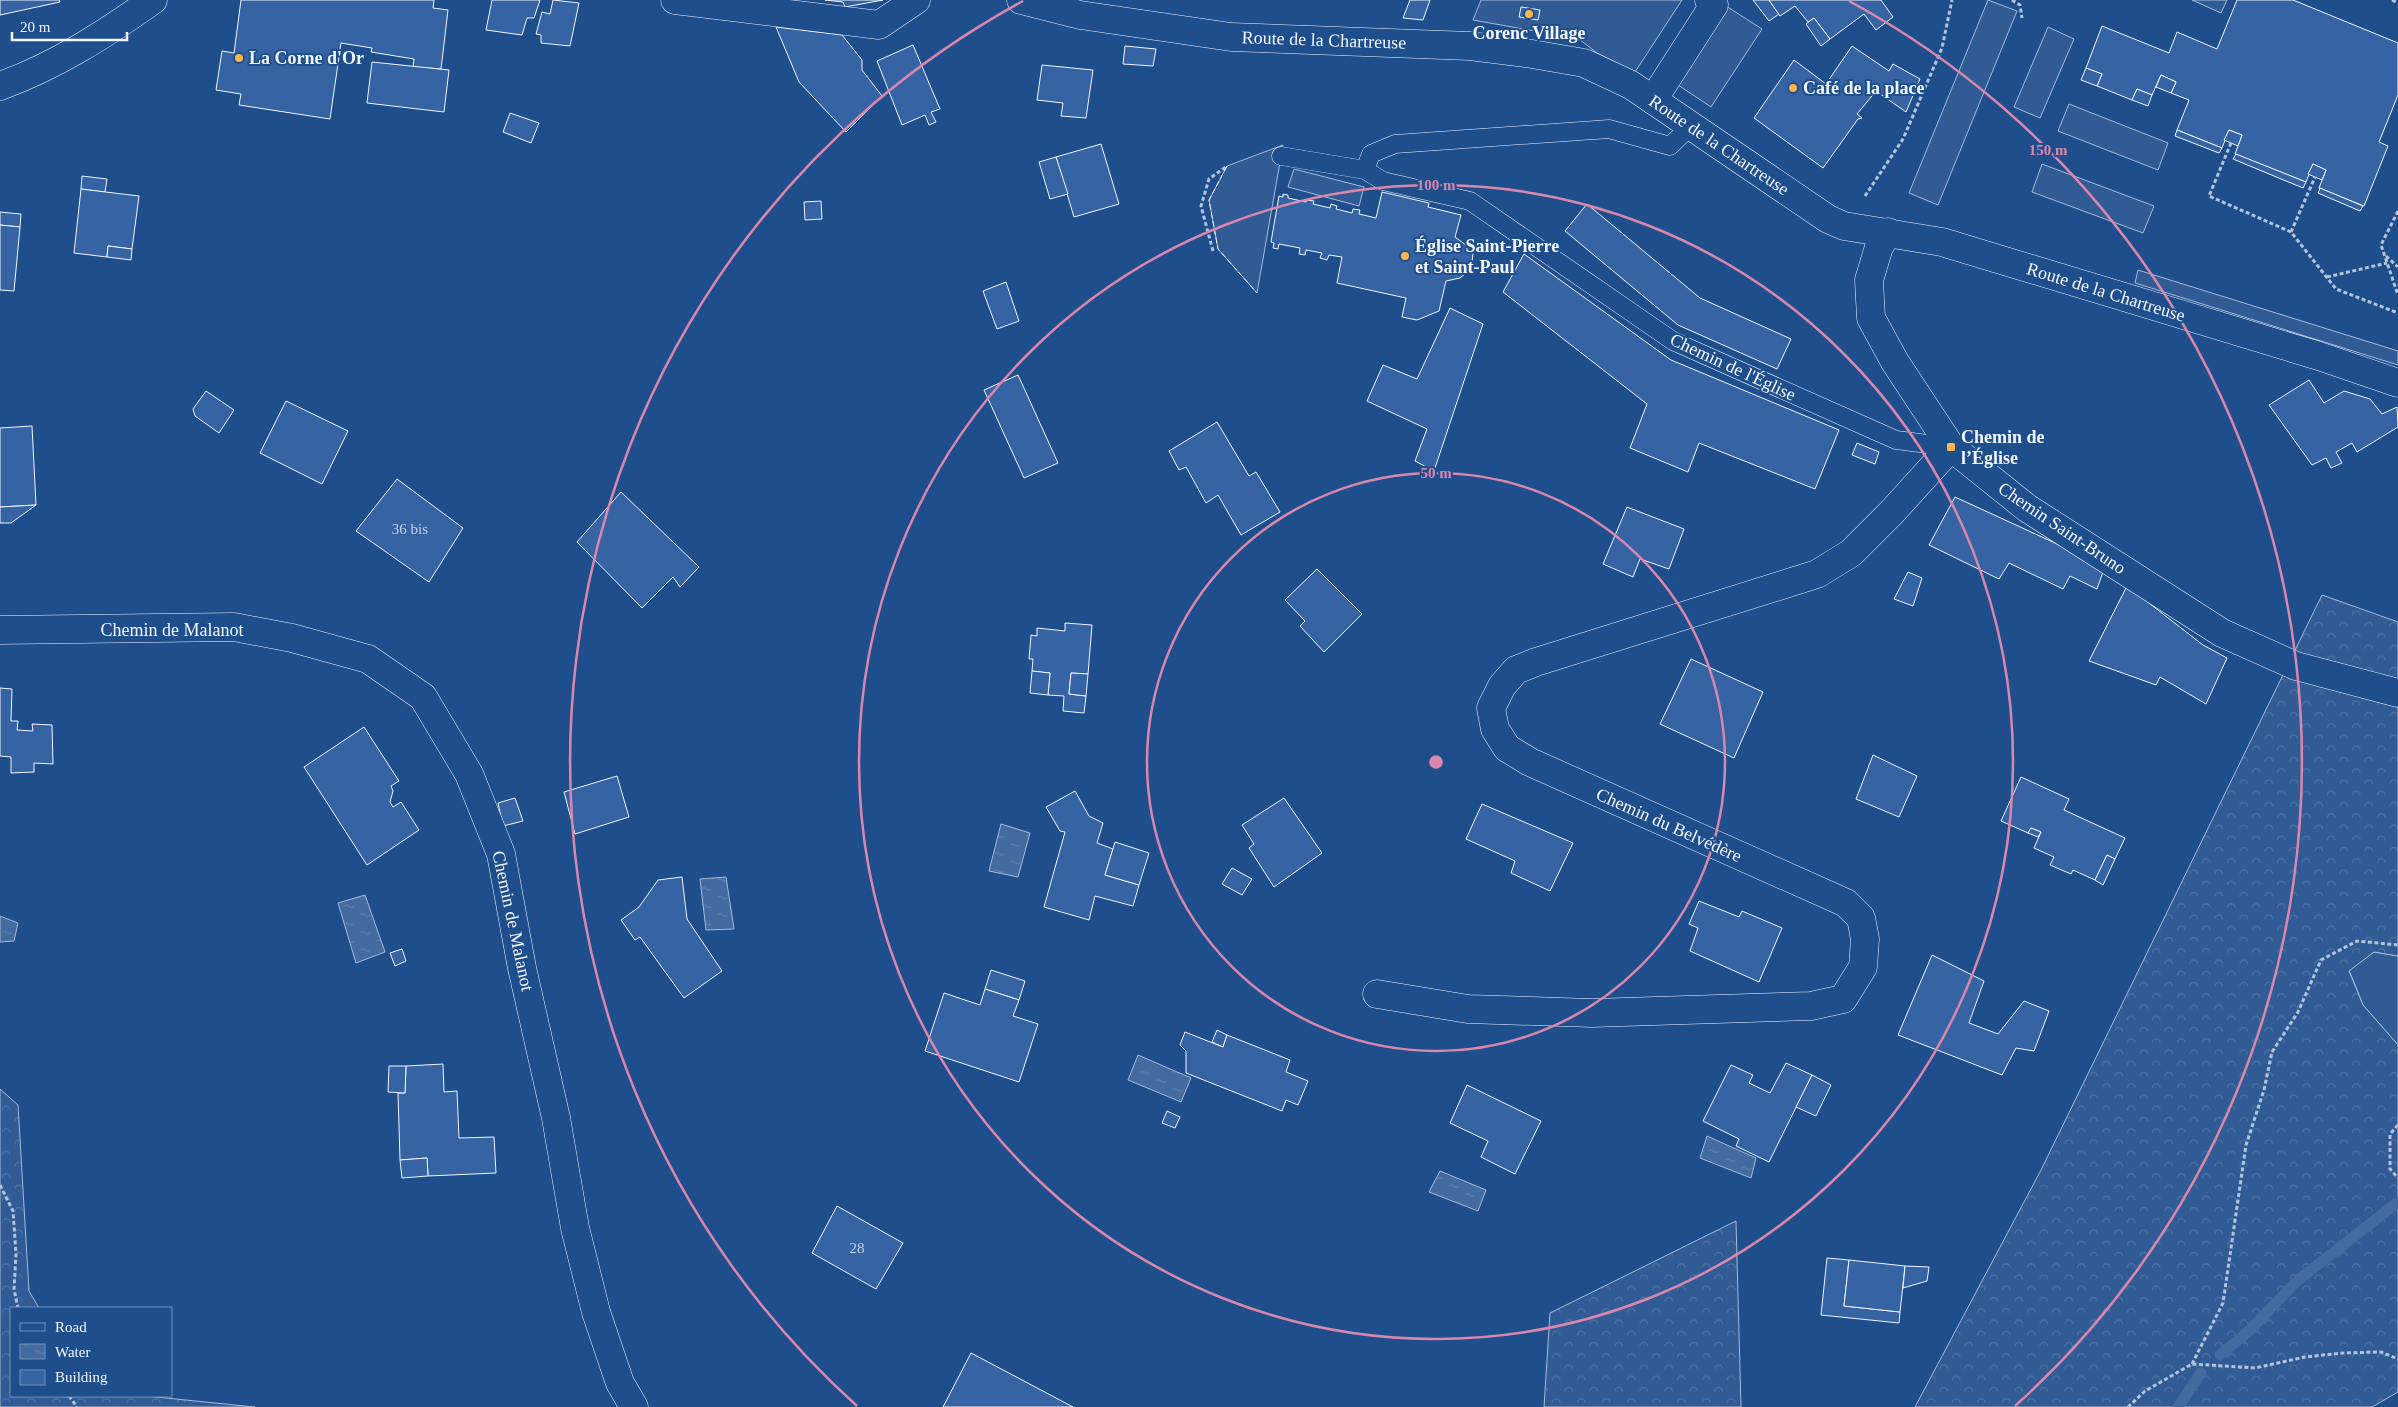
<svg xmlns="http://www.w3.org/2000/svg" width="2398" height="1407" font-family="Georgia,serif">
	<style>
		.built { fill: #305b95; stroke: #a8bbd7 }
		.forest { fill: url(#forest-crowns); stroke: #a8bbd7 }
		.water { fill: url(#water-ripples); stroke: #a8bbd7 }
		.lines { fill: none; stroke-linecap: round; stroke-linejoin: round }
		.stream { stroke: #446ba0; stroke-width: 11 }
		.building { fill: #3563a3; stroke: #f2f6ff }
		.service-casing { stroke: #f2f6ff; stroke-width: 19 }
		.minor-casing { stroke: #f2f6ff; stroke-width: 29 }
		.tertiary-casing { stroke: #f2f6ff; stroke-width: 29 }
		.secondary-casing { stroke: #f2f6ff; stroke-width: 29 }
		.path { stroke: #b3c4dc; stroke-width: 3; stroke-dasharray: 4 2.5; stroke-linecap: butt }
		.service { stroke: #1f4e8c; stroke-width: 18 }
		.minor { stroke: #1f4e8c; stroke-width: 28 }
		.tertiary { stroke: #1f4e8c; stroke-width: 28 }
		.secondary { stroke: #1f4e8c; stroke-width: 28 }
		.fence { stroke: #f2f6ff; stroke-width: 1; stroke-dasharray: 6 2.5; stroke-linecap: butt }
		.ring { fill: none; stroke: #da87ad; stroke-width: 2.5 }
		.poi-dot { fill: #ffb74d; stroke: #1f4e8c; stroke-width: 2 }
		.labels { text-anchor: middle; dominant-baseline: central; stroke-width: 4; stroke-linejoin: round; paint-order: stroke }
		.number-label { font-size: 15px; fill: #c3d1e8 }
		.poi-label { font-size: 18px; font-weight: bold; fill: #f2f6ff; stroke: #1f4e8c; text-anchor: start }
		.street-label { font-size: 18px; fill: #f2f6ff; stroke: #1f4e8c }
		.centre { fill: #da87ad; stroke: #1f4e8c; stroke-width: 2.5 }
		.ring-label { font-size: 15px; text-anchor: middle; font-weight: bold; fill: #da87ad; stroke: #1f4e8c; stroke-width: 4; stroke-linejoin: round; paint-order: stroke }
	</style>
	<defs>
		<pattern id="forest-crowns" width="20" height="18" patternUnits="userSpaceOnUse" patternTransform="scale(1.25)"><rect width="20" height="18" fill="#305b95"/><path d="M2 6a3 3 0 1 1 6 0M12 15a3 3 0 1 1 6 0" fill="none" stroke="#4e73a5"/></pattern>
		<pattern id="water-ripples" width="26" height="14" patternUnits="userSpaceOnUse" patternTransform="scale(1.25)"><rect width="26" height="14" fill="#446ba0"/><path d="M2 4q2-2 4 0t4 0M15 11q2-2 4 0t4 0" fill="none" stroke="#5f81ae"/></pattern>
	</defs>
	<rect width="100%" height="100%" fill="#1f4e8c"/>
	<!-- built -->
	<g class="built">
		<polygon points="1481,0 1682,0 1635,72 1597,53 1579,39 1473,20"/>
		<polygon points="1988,0 2017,11 1938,205 1909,193"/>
		<polygon points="2192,0 2227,0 2221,13"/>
		<polygon points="1726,6 1762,29 1711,107 1675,83"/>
		<polygon points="2048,27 2074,39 2040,118 2014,107"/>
		<polygon points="2069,104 2168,143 2158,170 2058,131"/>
		<polygon points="1283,145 1257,293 1218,249 1209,200 1227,166"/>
		<polygon points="2042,164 2154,206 2143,233 2032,192"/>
		<polygon points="1294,169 1364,187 1359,206 1288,187"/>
		<polygon points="2138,270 2398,351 2398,365 2135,283"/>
		<polygon points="2374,952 2398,956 2398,1045 2363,1005 2349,970"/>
	</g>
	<!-- forest -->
	<g class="forest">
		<polygon points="2322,595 2398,622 2398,956 2374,952 2349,971 2363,1005 2398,1045 2398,1392 2372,1407 1915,1407 2041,1170"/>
		<polygon points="0,1089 18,1105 29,1291 39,1308 11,1308 11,1396 146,1396 255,1407 0,1407"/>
		<polygon points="1736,1221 1741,1407 1544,1407 1550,1313"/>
	</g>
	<!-- water -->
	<g class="water">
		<polygon points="1001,824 1030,833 1018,877 989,871"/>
		<polygon points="726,877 734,929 706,930 700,879"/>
		<polygon points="365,895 385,952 356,963 338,903"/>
		<polygon points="0,916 18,923 14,941 0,942"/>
		<polygon points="1138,1055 1191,1078 1181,1102 1128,1080"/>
		<polygon points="1707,1136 1756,1158 1751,1178 1700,1158"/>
		<polygon points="1440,1171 1486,1190 1478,1211 1429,1192"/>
	</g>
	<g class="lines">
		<!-- stream -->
		<g class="stream">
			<polyline points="2220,1355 2251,1329 2297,1281 2398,1202"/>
			<polyline points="2178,1407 2201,1373"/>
		</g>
	</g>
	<!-- building -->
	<g class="building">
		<polygon points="0,0 59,0 60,2 0,15"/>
		<polygon points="241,0 434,0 433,8 448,10 441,69 413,67 414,59 371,52 372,48 341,43 330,119 239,105 241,94 216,90 222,51 234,53"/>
		<polygon points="492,0 540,0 534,18 527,18 522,35 486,30"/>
		<polygon points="553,0 579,3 570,46 541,43 541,35 536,34 542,12 550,14"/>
		<polygon points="825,0 883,0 845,7 843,2"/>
		<polygon points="1410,0 1430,0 1423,20 1403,18"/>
		<polygon points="1753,0 1769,0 1779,14 1769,21"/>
		<polygon points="1769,0 1881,0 1893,17 1876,30 1864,14 1830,39 1814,18 1808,22 1795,6 1780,16"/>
		<polygon points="2237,0 2293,0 2398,43 2398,95 2379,142 2388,146 2364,206 2319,188 2326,170 2313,164 2306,182 2235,154 2242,135 2229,130 2222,148 2177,130 2189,100 2171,93 2176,82 2161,75 2152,95 2137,89 2132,100 2097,86 2102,74 2086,68 2102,26 2169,53 2177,32 2217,49"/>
		<polygon points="1521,7 1540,10 1538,20 1519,17"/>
		<polygon points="1814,18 1830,39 1821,46 1806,24"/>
		<polygon points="776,27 842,35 862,60 862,70 882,96 846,132 799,82"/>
		<polygon points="913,45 940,109 931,112 936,122 929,125 925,115 902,125 877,61"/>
		<polygon points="1125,46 1156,49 1153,66 1123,64"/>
		<polygon points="1852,46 1889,71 1893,64 1920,79 1906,112 1876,91 1857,114 1862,118 1858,119 1823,168 1754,118 1794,60 1826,84"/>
		<polygon points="372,62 449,70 444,112 367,103"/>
		<polygon points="1042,65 1093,70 1086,118 1061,116 1063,103 1037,100"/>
		<polygon points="2086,68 2102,74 2097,86 2081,80"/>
		<polygon points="2161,75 2176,82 2171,93 2156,87"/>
		<polygon points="2137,89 2152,95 2148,106 2132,100"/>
		<polygon points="510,113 539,123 531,143 503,132"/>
		<polygon points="2177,130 2222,148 2219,153 2175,136"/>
		<polygon points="2229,130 2242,135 2238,146 2224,140"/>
		<polygon points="1101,144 1119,204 1074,217 1056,157"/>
		<polygon points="2236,154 2306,182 2303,188 2233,159"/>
		<polygon points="1056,157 1068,194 1050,199 1039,162"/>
		<polygon points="2313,164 2326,170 2322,180 2308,174"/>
		<polygon points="82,176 107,179 105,192 81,189"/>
		<polygon points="2320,188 2363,206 2360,211 2318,193"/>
		<polygon points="81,189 139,196 132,249 108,246 107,257 74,253"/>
		<polygon points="1382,192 1429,203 1428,207 1461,215 1455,237 1470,248 1473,254 1471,269 1460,278 1446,281 1439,311 1417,320 1402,317 1406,298 1337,283 1342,257 1329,255 1327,260 1320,258 1322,253 1306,250 1305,255 1299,254 1300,248 1279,244 1278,249 1273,248 1274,243 1271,242 1279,196 1283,197 1283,194 1288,195 1288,198 1306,202 1307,200 1314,201 1313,204 1330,208 1331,204 1337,206 1336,209 1352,213 1353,209 1360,210 1359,214 1376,218"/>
		<polygon points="821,201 822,219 805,220 804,202"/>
		<polygon points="1587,204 1700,298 1791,339 1777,369 1678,325 1565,231"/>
		<polygon points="0,212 21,214 20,227 0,225"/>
		<polygon points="0,225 20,227 14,291 0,290"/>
		<polygon points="108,246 132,249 131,260 107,257"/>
		<polygon points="1524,254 1671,360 1839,430 1815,489 1699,443 1688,472 1630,448 1647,404 1503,292"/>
		<polygon points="1006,282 1019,321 997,329 983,291"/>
		<polygon points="1450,308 1483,324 1434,471 1415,461 1427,429 1367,401 1383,365 1417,379"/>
		<polygon points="1018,375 1058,463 1024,478 984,390"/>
		<polygon points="2309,380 2324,403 2344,391 2370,399 2382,414 2397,407 2398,427 2357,452 2352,443 2336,452 2342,463 2331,468 2326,458 2312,465 2269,405"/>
		<polygon points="206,391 234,410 219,433 195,416 193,409"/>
		<polygon points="286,401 348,431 322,484 260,453"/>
		<polygon points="1217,422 1249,476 1256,472 1280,512 1241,535 1218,495 1206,503 1186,467 1179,470 1169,451"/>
		<polygon points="32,426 36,505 0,507 0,428"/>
		<polygon points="1857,443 1879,452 1875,464 1852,455"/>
		<polygon points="397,479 463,528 429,582 356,531"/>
		<polygon points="621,492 699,567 680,587 673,577 642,608 577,542"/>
		<polygon points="1955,497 2105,566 2097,589 2070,576 2063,589 2009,563 1999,579 1929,545"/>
		<polygon points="36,505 11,523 0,523 0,507"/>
		<polygon points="1627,507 1684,529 1669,569 1640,559 1633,577 1603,564"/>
		<polygon points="1317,569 1362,614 1324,652 1300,626 1305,621 1285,600"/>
		<polygon points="1908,572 1922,578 1913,606 1894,599"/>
		<polygon points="2127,586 2203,645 2227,658 2206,704 2160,677 2156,685 2089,661"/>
		<polygon points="1065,623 1092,625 1088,674 1071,673 1069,694 1086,696 1084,713 1063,711 1064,696 1048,695 1050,673 1032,671 1033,659 1029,659 1031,635 1037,636 1037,628 1065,631"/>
		<polygon points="1691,659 1763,692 1734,758 1660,724"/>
		<polygon points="1032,671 1050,673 1048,695 1030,693"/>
		<polygon points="1071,673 1088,674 1086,696 1069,694"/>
		<polygon points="0,688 12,689 11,721 18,721 17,730 33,731 32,724 52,725 53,764 34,763 34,772 11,773 11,757 0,756"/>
		<polygon points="364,727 399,781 391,786 393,791 390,802 393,807 401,802 419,830 367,865 304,767"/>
		<polygon points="1873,755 1917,776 1899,817 1856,799"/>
		<polygon points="617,776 629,817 575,834 564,792"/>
		<polygon points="2021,777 2069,799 2064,810 2125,838 2115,859 2107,855 2095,880 2073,870 2071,874 2050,865 2054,857 2034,848 2041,832 2031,828 2028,833 2001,821"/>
		<polygon points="1075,791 1089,816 1103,823 1097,843 1113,849 1105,875 1139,885 1133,906 1095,896 1089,920 1044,907 1065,832 1060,831 1046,807"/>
		<polygon points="515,798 523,821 503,826 498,803"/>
		<polygon points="1284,798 1322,853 1274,887 1249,848 1254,844 1242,825"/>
		<polygon points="1482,804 1573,843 1550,891 1511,873 1515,861 1466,839"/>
		<polygon points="2031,828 2041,832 2038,837 2028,833"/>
		<polygon points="1115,842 1149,853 1139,885 1105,875"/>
		<polygon points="2107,855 2115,859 2103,885 2095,880"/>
		<polygon points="1232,868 1252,879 1242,895 1222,884"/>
		<polygon points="682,877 687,919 722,971 684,998 640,937 635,940 621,920 639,907 658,880"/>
		<polygon points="1699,901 1739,917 1742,911 1782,928 1759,982 1690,951 1698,928 1689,924"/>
		<polygon points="402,949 406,961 395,966 390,953"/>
		<polygon points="1932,955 1984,981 1969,1023 1998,1034 2024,1001 2049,1011 2034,1051 2016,1048 2002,1075 1898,1035"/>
		<polygon points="991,970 1025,981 1019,1000 985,989"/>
		<polygon points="985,989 1019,1000 1013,1016 1038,1024 1019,1082 925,1051 944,993 980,1005"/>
		<polygon points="1217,1030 1227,1035 1223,1047 1212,1042"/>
		<polygon points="1185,1032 1223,1047 1227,1035 1290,1060 1286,1072 1308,1081 1298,1105 1286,1100 1282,1111 1186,1073 1186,1051 1180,1045"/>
		<polygon points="1786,1063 1812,1075 1769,1162 1736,1146 1739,1139 1703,1121 1731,1065 1753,1075 1749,1083 1770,1093"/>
		<polygon points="443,1064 444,1092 457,1091 459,1138 494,1137 496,1173 428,1176 427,1158 400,1160 398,1093 405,1093 406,1066"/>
		<polygon points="389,1066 406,1066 405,1093 388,1092"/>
		<polygon points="1812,1075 1831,1085 1816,1116 1796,1107"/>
		<polygon points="1467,1085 1541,1121 1515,1174 1481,1157 1488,1141 1450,1123"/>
		<polygon points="1167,1111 1180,1117 1175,1128 1162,1123"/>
		<polygon points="427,1158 428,1176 402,1178 400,1160"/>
		<polygon points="837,1206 903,1243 876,1289 812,1253"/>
		<polygon points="1827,1258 1849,1260 1844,1306 1900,1312 1899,1323 1821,1315"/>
		<polygon points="1849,1260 1905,1266 1900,1312 1844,1306"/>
		<polygon points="1905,1266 1929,1267 1927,1281 1903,1288"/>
		<polygon points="971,1353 1073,1407 943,1407"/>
	</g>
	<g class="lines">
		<defs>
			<g id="service">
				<polyline points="1281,156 1365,170 1383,181 1470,201 1673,341 1896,440 1951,447"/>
				<polyline points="1365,170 1371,154 1395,144 1609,129 1670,146 1692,125"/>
			</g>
			<g id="minor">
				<polyline points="675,0 879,25 916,0"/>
				<polyline points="1653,100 1714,5 1709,0"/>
				<polyline points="0,630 234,627 292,638 368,659 423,697 469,774 501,854 522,968 556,1118 575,1228 596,1312 620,1383 634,1407"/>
				<polyline points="1377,994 1468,1009 1592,1013 1811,1006 1843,999 1863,967 1865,939 1861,918 1846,903 1530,762 1507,748 1495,729 1491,708 1502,686 1516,670 1536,662 1817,574 1851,553 1892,512 1951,447"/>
			</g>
			<polyline id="tertiary" points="1888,232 1879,247 1869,280 1871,318 1895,362 1951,447 2027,508 2222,633 2296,666 2398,693"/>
			<g id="secondary">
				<polyline points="1021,0 1080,15 1231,37 1470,46 1526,53 1584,63 1631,85 1828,219 1844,226 1942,242 2319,356 2398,383"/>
				<path d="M0 86C56 66 105 34 153 0"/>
			</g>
		</defs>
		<!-- service casing -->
		<use href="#service" class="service-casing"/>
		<!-- minor casing -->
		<use href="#minor" class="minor-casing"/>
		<!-- tertiary casing -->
		<use href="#tertiary" class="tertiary-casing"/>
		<!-- secondary casing -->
		<use href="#secondary" class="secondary-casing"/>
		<!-- path -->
		<g class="path">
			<polyline points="2012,0 2020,5 2022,18"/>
			<polyline points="2392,0 2398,3"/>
			<polyline points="2231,143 2209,196 2291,232 2336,289 2398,313"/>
			<polyline points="1865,196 1903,139 1942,48 1952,0"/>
			<polyline points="2398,211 2381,245 2398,295"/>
			<polyline points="2291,232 2315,177"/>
			<polyline points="1213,251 1201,206 1209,179 1227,166"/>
			<polyline points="2386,256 2398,267"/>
			<polyline points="2327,277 2387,263"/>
			<polyline points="2398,1125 2390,1134 2390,1169 2398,1178"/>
			<polyline points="0,1185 13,1211 16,1254 14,1289 18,1308"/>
			<polyline points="2192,1364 2223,1303 2246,1145 2264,1090 2272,1052 2298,1012 2321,960 2357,941 2398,945"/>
			<polyline points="69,1396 77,1407"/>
			<polyline points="2128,1407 2145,1391 2192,1364 2255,1368 2305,1357 2342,1353 2381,1352 2398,1359"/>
		</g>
		<!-- service -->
		<use href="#service" class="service"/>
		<!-- minor -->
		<use href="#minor" class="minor"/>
		<!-- tertiary -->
		<use href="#tertiary" class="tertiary"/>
		<!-- secondary -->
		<use href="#secondary" class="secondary"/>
		<!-- fence -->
		<polyline class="fence" points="1227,166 1209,200 1218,249 1257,293"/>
	</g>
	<!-- distance rings -->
	<g class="ring">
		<circle cx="1436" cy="762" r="289"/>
		<circle cx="1436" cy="762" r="577"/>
		<path d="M857 1406A866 866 0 0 1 1023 1M1849 1A866 866 0 0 1 2015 1406"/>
	</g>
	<!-- markers -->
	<g class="poi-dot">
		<circle cx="1529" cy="14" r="5"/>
		<circle cx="239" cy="58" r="5"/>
		<circle cx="1793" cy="88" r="5"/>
		<circle cx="1405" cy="256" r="5"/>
		<rect x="1946" y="442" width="10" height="10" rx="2.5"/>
	</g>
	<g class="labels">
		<!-- number labels -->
		<g class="number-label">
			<text x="410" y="529">36 bis</text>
			<text x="857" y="1248">28</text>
		</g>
		<!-- poi labels -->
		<g class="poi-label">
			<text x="1529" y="33" text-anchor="middle">Corenc Village</text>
			<text x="249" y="58">La Corne d'Or</text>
			<text x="1803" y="88">Café de la place</text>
			<text x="1415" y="246">Église Saint-Pierre<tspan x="1415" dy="21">et Saint-Paul</tspan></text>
			<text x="1961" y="437">Chemin de<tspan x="1961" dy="21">l’Église</tspan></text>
		</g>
		<!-- street labels -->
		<g class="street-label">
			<text transform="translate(1324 40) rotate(2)">Route de la Chartreuse</text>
			<text transform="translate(1719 145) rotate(34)">Route de la Chartreuse</text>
			<text transform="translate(2106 292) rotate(17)">Route de la Chartreuse</text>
			<text transform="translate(1733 367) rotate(25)">Chemin de l'Église</text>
			<text transform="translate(2062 528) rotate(34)">Chemin Saint-Bruno</text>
			<text x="172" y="630">Chemin de Malanot</text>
			<text transform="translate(1669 825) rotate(24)">Chemin du Belvédère</text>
			<text transform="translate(513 921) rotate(78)">Chemin de Malanot</text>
		</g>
	</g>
	<circle cx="1436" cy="762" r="8" class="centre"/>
	<g class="ring-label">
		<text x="2048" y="155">150 m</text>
		<text x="1436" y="190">100 m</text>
		<text x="1436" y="478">50 m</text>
	</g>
	<!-- legend -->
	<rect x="10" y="1307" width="162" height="90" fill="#1f4e8c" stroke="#7391ba"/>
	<rect x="20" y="1323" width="25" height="8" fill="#1f4e8c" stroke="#7391ba"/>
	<text x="55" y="1332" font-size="15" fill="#f2f6ff">Road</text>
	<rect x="20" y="1344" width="25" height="15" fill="url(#water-ripples)" stroke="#7391ba"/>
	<text x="55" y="1357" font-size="15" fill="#f2f6ff">Water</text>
	<rect x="20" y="1370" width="25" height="15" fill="#3563a3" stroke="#7391ba"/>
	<text x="55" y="1382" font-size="15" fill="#f2f6ff">Building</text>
	<!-- scale -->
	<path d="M12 32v8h115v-8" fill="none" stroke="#f2f6ff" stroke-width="2.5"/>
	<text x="20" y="32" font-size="15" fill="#f2f6ff" stroke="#1f4e8c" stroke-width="4" paint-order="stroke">20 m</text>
</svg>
